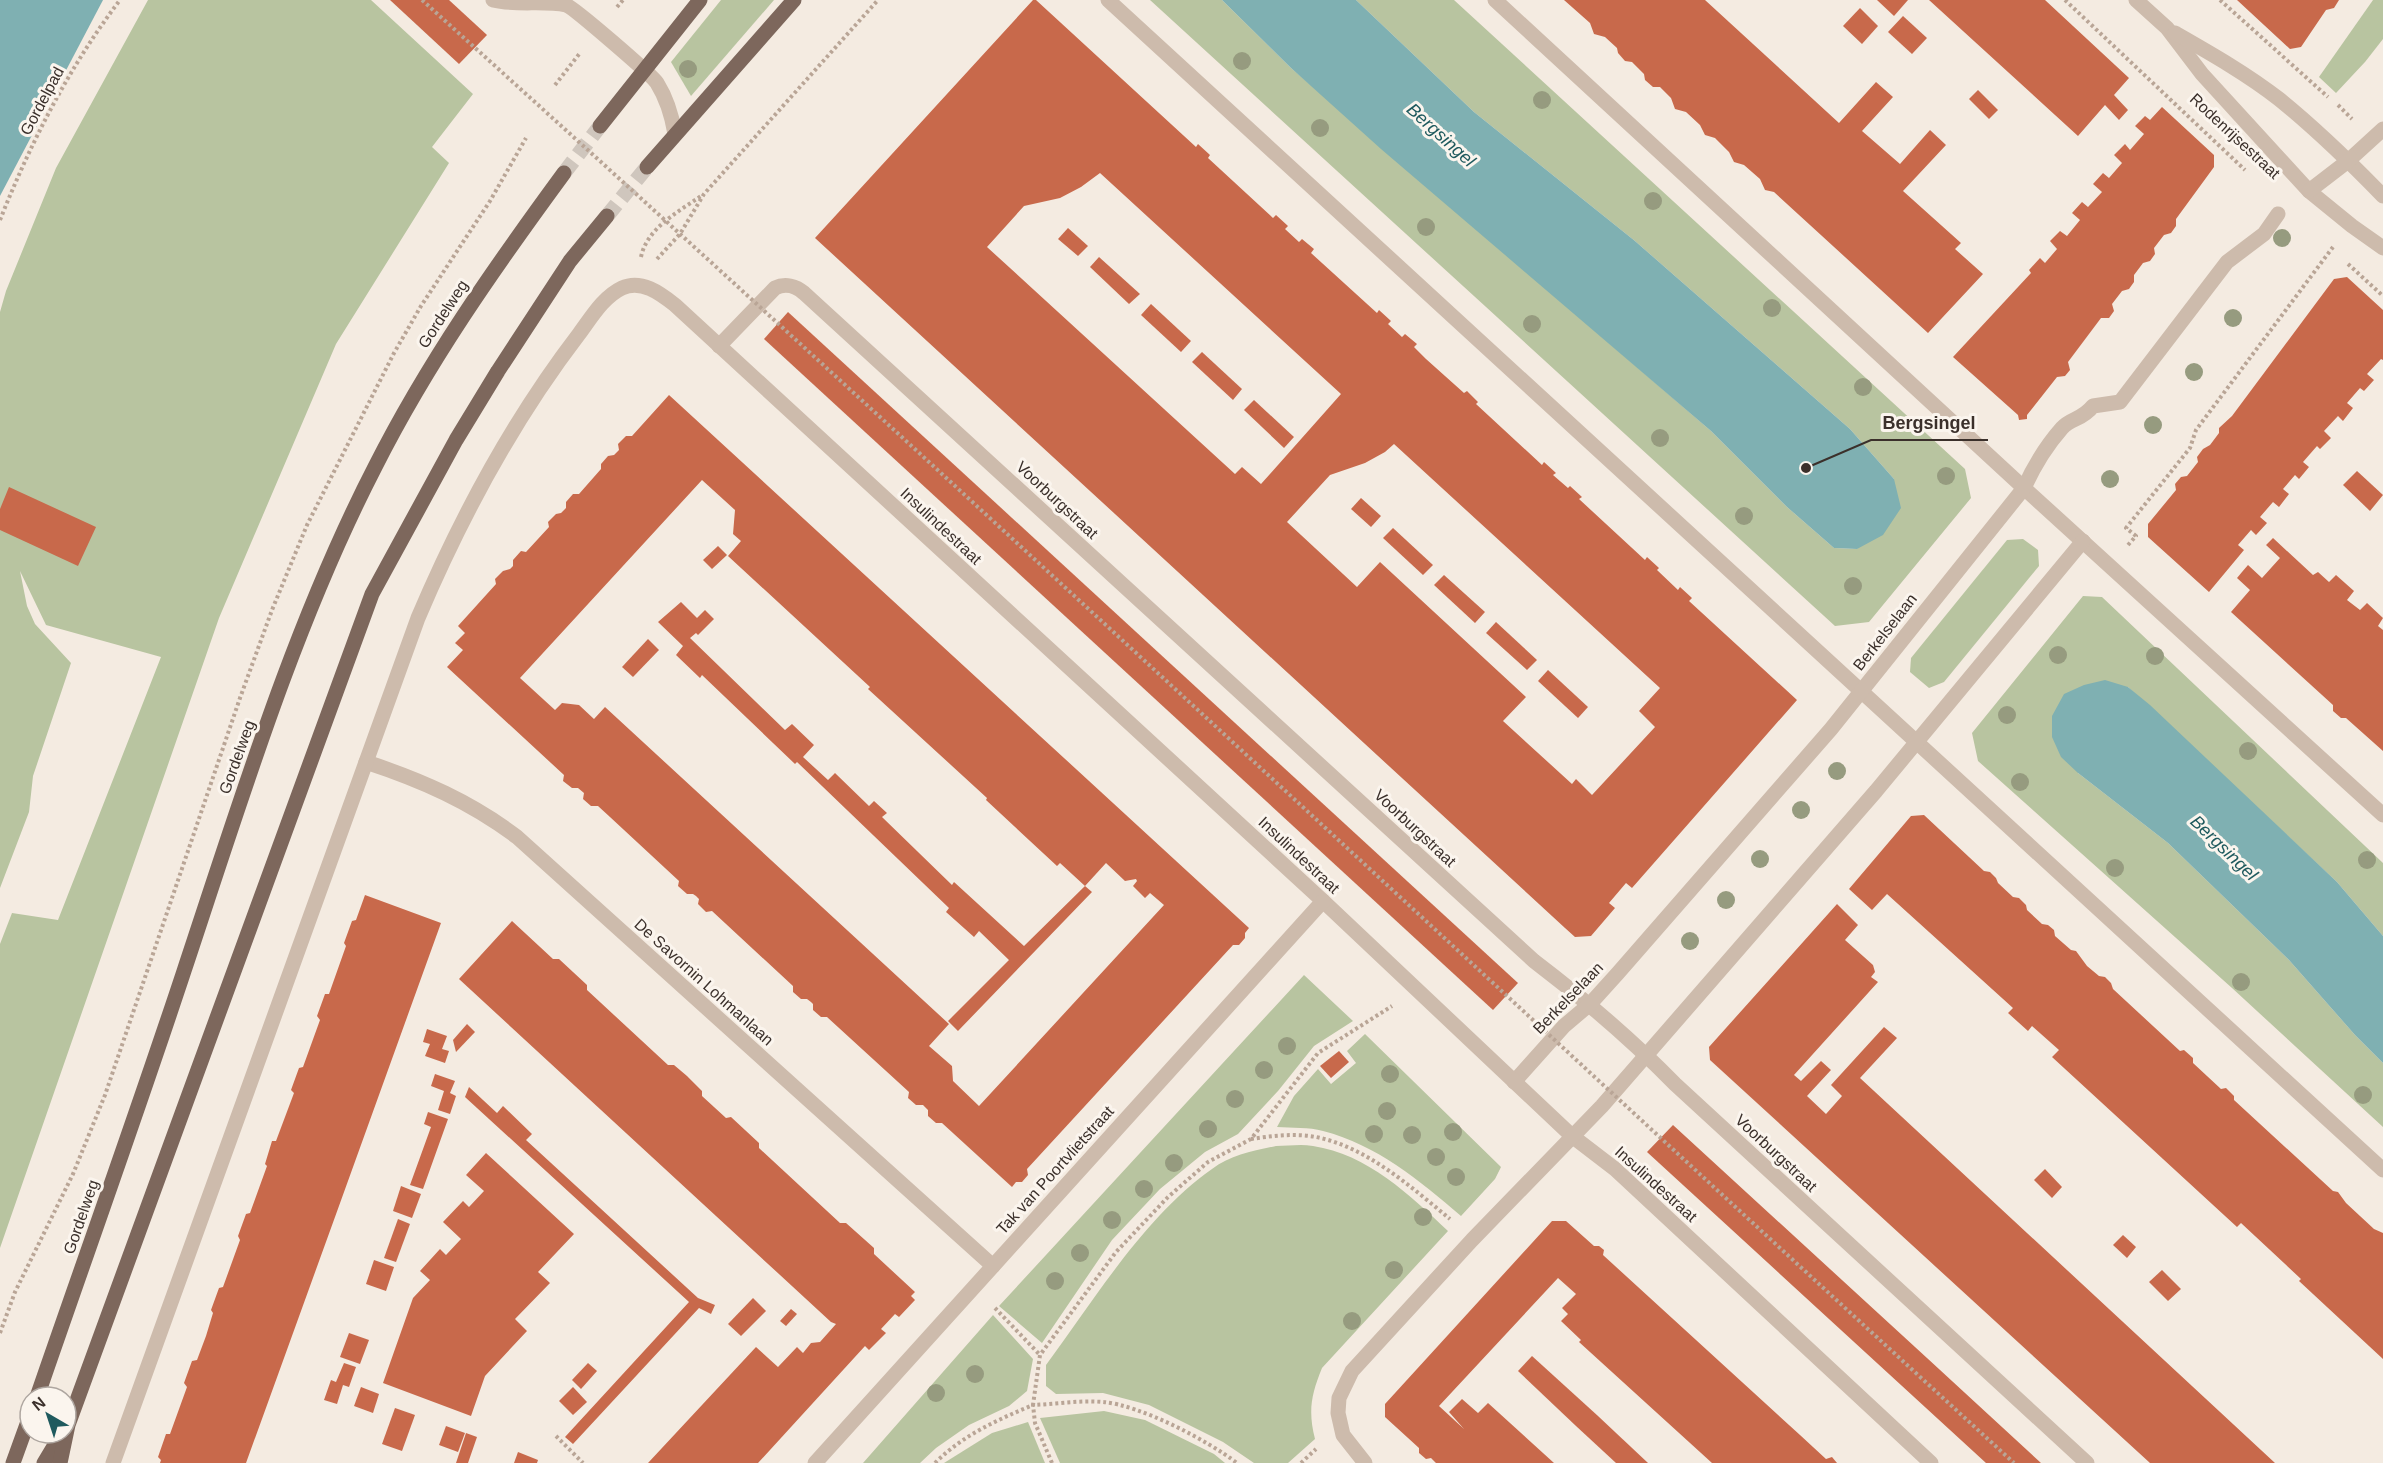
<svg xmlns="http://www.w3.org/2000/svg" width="2383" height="1463" font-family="Helvetica,sans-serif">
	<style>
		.green { fill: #b8c4a0 }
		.water { fill: #7fb0b2 }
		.building { fill: #c8694b; fill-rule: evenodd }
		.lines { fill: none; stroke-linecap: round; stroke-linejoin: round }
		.major-tunnel { stroke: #cfc6bd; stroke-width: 15; stroke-dasharray: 15 8; stroke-linecap: butt }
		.path { stroke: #b9a596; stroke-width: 4; stroke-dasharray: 3 3; stroke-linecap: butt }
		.minor { stroke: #cdbbac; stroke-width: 15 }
		.major { stroke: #7d675c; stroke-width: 15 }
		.path-bridge { stroke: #b9a596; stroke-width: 4; stroke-dasharray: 3 3; stroke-linecap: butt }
		.tree { fill: #969b7f }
		.labels { text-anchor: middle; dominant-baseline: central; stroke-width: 6; stroke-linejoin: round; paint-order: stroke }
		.street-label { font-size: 16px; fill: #3b302b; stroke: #fbf5ee }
		.water-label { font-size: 18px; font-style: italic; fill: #1f5a5e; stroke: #fbf5ee }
		.leader { fill: none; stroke: #3b302b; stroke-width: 2 }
		.callout-dot { fill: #3b302b; stroke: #fbf5ee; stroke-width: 2 }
		.callout-label { font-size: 18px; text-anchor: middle; font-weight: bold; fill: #3b302b; stroke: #fbf5ee; stroke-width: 6; stroke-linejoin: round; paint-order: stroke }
	</style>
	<rect width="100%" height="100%" fill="#f4ebe1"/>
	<!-- green -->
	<g class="green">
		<polygon points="148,0 371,0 473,94 432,147 449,163 336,344 219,618 0,1248 0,944 12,913 58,920 161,657 46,625 20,571 27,606 35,624 71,663 33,776 29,812 0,888 0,312 6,291 56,168"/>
		<polygon points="721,0 774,0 691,96 671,62"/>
		<polygon points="1150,0 1222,0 1291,68 1711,431 1787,507 1834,548 1857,549 1894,479 1850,429 1635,241 1474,112 1356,0 1454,0 1965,469 1971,498 1869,622 1835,626"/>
		<polygon points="2373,0 2383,0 2383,39 2365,62 2336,93 2319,77"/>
		<polygon points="2023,539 2038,550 2039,566 1944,682 1929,688 1910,672 1911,658 2007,540"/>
		<polygon points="2083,596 2102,597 2383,863 2383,936 2337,882 2128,687 2078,773 2168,843 2289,960 2355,1035 2383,1063 2383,1127 2232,988 1978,761 1972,733"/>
		<polygon points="1304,975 1353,1021 1314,1046 1278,1091 1238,1134 1205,1152 1160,1189 1112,1240 1042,1343 999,1306"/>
		<path d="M1365 1034 1501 1167 1495 1179 1461 1216C1419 1180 1377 1145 1323 1131 1309 1127 1292 1128 1277 1127L1294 1096 1318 1069 1331 1084 1356 1063 1347 1051Z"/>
		<path d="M1276 1146C1288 1146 1301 1144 1313 1146 1367 1154 1410 1195 1448 1231L1322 1368C1311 1395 1308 1411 1315 1439L1288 1463H1254L1223 1442 1149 1405 1103 1393 1056 1394 1046 1386V1365C1094 1300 1145 1216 1212 1169 1231 1155 1253 1151 1276 1146Z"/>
		<polygon points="993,1315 1033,1359 1027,1391 1009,1406 969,1425 936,1448 920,1463 863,1463"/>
		<polygon points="1104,1411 1145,1420 1214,1454 1225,1463 1060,1463 1040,1418"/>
		<polygon points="1028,1422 1045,1463 944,1463 992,1433"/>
	</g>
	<!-- water -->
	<g class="water">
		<polygon points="0,0 103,0 0,196"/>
		<polygon points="1222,0 1356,0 1474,112 1635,241 1850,429 1894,479 1901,508 1883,535 1857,549 1834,548 1787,507 1711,431 1381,149 1291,68"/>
		<polygon points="2105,680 2128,687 2150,705 2337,882 2383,936 2383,1063 2355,1035 2289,960 2168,843 2078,773 2061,757 2052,737 2052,716 2064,694 2084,685"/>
	</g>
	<!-- building -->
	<g class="building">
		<polygon points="390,0 449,0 487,35 459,64"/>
		<path d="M1033 0H1036L1196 147 1198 144 1210 155 1208 158 1273 218 1276 215 1288 226 1285 229 1299 242 1302 239 1314 249 1311 253 1377 313 1379 310 1391 321 1388 324 1402 337 1405 334 1417 344 1414 347 1426 359 1464 393 1467 391 1478 402 1476 404 1542 465 1544 462 1556 473 1553 475 1568 488 1570 486 1582 497 1579 499 1645 560 1647 557 1659 568 1657 570 1678 590 1680 587 1692 598 1689 601 1797 700 1632 888 1626 883 1609 903 1615 908 1591 936 1575 937 1565 928 815 238ZM1100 173 1341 394 1261 484 1242 467 1235 474 987 247 1024 206 1060 198 1081 187ZM1394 444 1660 688 1639 711 1655 727 1592 795 1576 779 1572 784 1503 721 1526 697 1380 562 1357 587 1287 522 1330 475 1365 463 1385 452Z"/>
		<polygon points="1564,0 1705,0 1839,123 1876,82 1893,97 1862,131 1900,164 1930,130 1946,145 1903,191 1961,243 1955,249 1983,274 1928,333 1774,192 1765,190 1760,179 1744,165 1734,162 1729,152 1715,138 1705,135 1700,125 1686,112 1675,109 1671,98 1660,87 1653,87 1645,80 1644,74 1632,62 1625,61 1618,53 1617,48 1605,37 1594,34 1590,23"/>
		<polygon points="1877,0 1908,0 1894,16"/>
		<polygon points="1929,0 2045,0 2129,78 2114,95 2128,110 2119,120 2105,105 2078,136"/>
		<polygon points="2237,0 2339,0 2334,8 2326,10 2301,47 2290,49"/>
		<polygon points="1860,8 1878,26 1862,44 1843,26"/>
		<polygon points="1903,16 1927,38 1912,54 1888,32"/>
		<polygon points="1978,90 1998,110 1989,119 1969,99"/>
		<polygon points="2162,107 2214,155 2214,167 2176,219 2176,226 2171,233 2164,235 2154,248 2155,254 2150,261 2143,263 2134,275 2134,282 2129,289 2122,291 2112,304 2114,311 2109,318 2101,318 2068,362 2070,370 2065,376 2057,377 2027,415 2027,419 2019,420 2018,415 1953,357 2031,273 2029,270 2040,258 2045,263 2057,249 2050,241 2060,231 2067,236 2080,220 2072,213 2082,202 2088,207 2102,192 2093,184 2103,173 2109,178 2122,163 2114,155 2125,144 2130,150 2144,134 2135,126 2145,116 2150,120"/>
		<polygon points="1068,228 1088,246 1078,256 1058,239"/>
		<polygon points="1099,257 1140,294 1129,304 1090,267"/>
		<polygon points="2347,277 2383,310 2383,360 2381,359 2367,374 2374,380 2364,391 2360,388 2347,403 2353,408 2343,421 2338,416 2324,431 2331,438 2320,449 2317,446 2303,462 2309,467 2299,479 2295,475 2283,489 2289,494 2279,507 2273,502 2260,517 2267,523 2256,535 2251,530 2238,545 2244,550 2209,592 2148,537 2148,524 2176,490 2175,484 2181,477 2187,476 2198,462 2197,457 2203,449 2210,445 2219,433 2219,428 2232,416 2334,279"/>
		<polygon points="1151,304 1191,341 1181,352 1141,315"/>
		<polygon points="788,312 1518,983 1493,1010 764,339"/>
		<polygon points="1202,352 1242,389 1233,400 1192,362"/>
		<path d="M669 395 1249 928 1245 933V938L1239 945H1233L1027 1169 1028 1175 1022 1182H1016L1012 1187 942 1123H936L928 1116V1110L923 1105H916L908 1098 909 1092 827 1017H821L813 1010V1004L811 1002 807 999H801L793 992V986L712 911 706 912 698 904 699 899 696 896 693 894H687L678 886 679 881 610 817 598 806H591L583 799 584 793 578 788H572L563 781 564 775 447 667 463 650 455 643 465 633 458 626 496 584 495 579 503 571 510 569 513 566V560L521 551 526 552 549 527 548 522 556 514 561 513 566 508V502L573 494H579L601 469V464L608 456 614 455 619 450 618 444 626 436H632ZM702 480 735 510 733 534 741 541 728 556 870 687 868 689 987 798 986 800 1057 866 1060 863 1085 886 1106 863 1125 881 1136 879 1137 881 1133 886 1145 898 1150 893 1164 905 979 1106 953 1081 952 1066 929 1046 949 1024 605 707 594 719 579 705 562 703 555 710 520 678Z"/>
		<polygon points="1254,400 1294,437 1284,448 1244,410"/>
		<polygon points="2357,471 2383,495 2370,511 2343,485"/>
		<polygon points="9,487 96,527 78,566 0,530 0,509"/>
		<polygon points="1361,498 1381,516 1371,527 1351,509"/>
		<polygon points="1393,528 1433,565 1423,575 1383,538"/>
		<polygon points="2273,538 2313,575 2318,572 2329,582 2336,575 2354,591 2347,600 2360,610 2367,603 2383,618 2378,626 2383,630 2383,751 2346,718 2341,718 2333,711 2333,705 2231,612 2250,590 2237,578 2242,572 2248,565 2262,578 2280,558 2266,545"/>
		<polygon points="718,546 727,555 712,569 703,560"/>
		<polygon points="1444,575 1485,612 1475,623 1434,585"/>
		<polygon points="681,602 697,618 705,610 714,619 698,635 696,633 690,638 785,730 792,724 814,745 803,757 828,780 835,773 869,806 874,801 887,813 882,817 952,885 954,882 1024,946 1085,886 1092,892 958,1031 948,1021 1009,960 979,931 974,937 946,912 949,908 797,762 795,764 702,675 700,678 676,655 683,646 658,622"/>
		<polygon points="1496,622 1537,660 1527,670 1486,633"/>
		<polygon points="648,639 659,650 633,677 622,667"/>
		<polygon points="1548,670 1588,707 1578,718 1538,681"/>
		<polygon points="1924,815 1984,871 1990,872 1996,878 1998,883 2013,897 2019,898 2026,905 2027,910 2042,924 2048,925 2054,930 2055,936 2071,950 2076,951 2087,966 2099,976 2105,977 2111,983 2113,989 2180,1051 2184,1050 2193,1058 2193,1063 2221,1089 2226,1088 2234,1096 2234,1100 2333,1191 2338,1192 2346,1203 2374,1229 2383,1233 2383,1359 2299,1281 2301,1279 2241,1223 2237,1227 2052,1057 2059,1050 2032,1026 2028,1031 2008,1013 2013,1008 1887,894 1872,910 1849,889 1911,816"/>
		<polygon points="365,895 441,923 335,1217 246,1463 160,1463 161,1460 158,1457 166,1434 170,1434 187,1387 184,1383 192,1361 197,1360 206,1336 213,1313 211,1310 219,1288 223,1287 240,1240 238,1236 246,1214 250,1213 267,1166 265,1164 272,1141 276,1141 294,1093 291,1090 299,1068 303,1067 320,1020 317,1016 325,994 329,994 346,946 344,943 352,921 356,920"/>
		<polygon points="1837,904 1858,925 1845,940 1873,965 1875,972 1871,977 1878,982 1794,1075 1801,1081 1821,1061 1831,1070 1807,1096 1826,1114 1842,1096 1831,1085 1884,1027 1897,1038 1860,1078 2275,1463 2150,1463 1710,1060 1709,1047"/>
		<polygon points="512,921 553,959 559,959 587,985 587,990 668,1065 674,1065 687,1076 702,1091 702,1096 726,1118 731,1117 759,1143 759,1148 840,1223 846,1223 874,1248 874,1254 915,1292 911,1296 915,1300 899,1317 895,1314 881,1329 886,1333 869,1350 865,1346 758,1463 648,1463 756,1347 778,1367 797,1347 803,1353 811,1343 820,1342 836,1324 831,1322 459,979"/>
		<polygon points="467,1024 475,1032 456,1052 453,1040"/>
		<polygon points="427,1029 447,1036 442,1049 449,1051 445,1063 425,1056 430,1044 423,1042"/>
		<polygon points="1339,1051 1349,1062 1331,1078 1320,1066"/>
		<polygon points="435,1074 455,1081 450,1093 456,1096 450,1114 438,1110 444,1091 431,1086"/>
		<polygon points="469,1087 497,1113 503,1106 532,1134 526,1140 698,1298 715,1305 711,1314 699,1308 573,1444 565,1437 689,1302 465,1097"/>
		<polygon points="428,1112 448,1119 423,1189 410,1185 431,1127 424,1124"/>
		<polygon points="1673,1125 1927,1358 2041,1463 1986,1463 1731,1229 1647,1152"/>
		<polygon points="486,1153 574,1234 538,1272 550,1283 515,1319 527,1331 485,1376 471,1416 383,1383 413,1298 430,1280 420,1271 440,1249 446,1255 461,1239 443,1222 463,1201 469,1207 484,1191 466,1175"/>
		<polygon points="2045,1169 2062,1187 2052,1198 2034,1180"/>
		<polygon points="401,1186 421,1194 412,1218 393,1211"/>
		<polygon points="398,1219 410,1224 396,1262 384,1258"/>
		<polygon points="1552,1221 1566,1221 1594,1246 1599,1246 1604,1250 1603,1255 1800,1435 1826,1459 1832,1457 1837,1463 1712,1463 1579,1342 1581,1340 1561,1321 1568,1314 1562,1308 1576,1294 1558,1278 1439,1406 1464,1429 1449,1412 1462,1399 1478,1413 1488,1403 1554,1463 1436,1463 1431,1458 1426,1459 1419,1453 1419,1448 1385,1417 1385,1404"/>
		<polygon points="2123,1235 2136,1247 2127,1258 2113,1245"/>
		<polygon points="374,1260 394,1267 386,1291 366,1284"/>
		<polygon points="2162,1270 2181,1289 2168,1301 2149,1282"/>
		<polygon points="753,1298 766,1311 741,1336 728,1324"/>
		<polygon points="791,1309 797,1314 786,1326 780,1321"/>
		<polygon points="349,1333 369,1340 360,1364 340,1357"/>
		<polygon points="1532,1356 1598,1416 1648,1463 1616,1463 1576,1426 1518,1371"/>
		<polygon points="344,1363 356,1367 349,1387 343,1385 337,1404 324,1400 331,1380 336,1382"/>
		<polygon points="588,1363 597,1371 581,1389 572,1380"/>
		<polygon points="361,1387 379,1394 373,1413 354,1406"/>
		<polygon points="573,1387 587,1402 573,1415 559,1401"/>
		<polygon points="395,1408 415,1415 402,1451 382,1444"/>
		<polygon points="446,1426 465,1433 458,1452 439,1445"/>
		<polygon points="466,1433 477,1437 468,1463 456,1463"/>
		<polygon points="518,1452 538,1460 537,1463 514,1463"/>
	</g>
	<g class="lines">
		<!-- major-tunnel -->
		<g class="major-tunnel">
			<polyline points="564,173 600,126"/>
			<polyline points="607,216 647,167"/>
		</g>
		<!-- path -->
		<g class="path">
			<polyline points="2065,0 2245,170"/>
			<polyline points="2220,0 2328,97"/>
			<polyline points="617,7 623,0"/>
			<polyline points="555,85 580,53"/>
			<polyline points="2338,105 2352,119"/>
			<path d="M0 220C31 142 69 67 120 0"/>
			<path d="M641 257C647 228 678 212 701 196"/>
			<polyline points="657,259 680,234 704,194 878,0"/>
			<polyline points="2348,264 2383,296"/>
			<polyline points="2128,545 2136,536 2126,528 2190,448 2196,430 2333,247"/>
			<path d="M1251 1139C1271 1136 1295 1133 1316 1137 1367 1147 1411 1187 1450 1219"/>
			<polyline points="995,1308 1040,1355"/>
			<polyline points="0,1333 15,1292 73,1174 105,1095 240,698 272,610 307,525 394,353 421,306 490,201 526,138"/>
			<polyline points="556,1436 583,1463"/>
			<path d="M935 1463C963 1435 997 1420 1033 1405L1040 1355 1116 1252 1168 1197 1208 1162 1251 1139 1318 1053 1392 1006"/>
			<path d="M1052 1463 1035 1423 1033 1405C1056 1404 1080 1400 1103 1402 1140 1405 1207 1440 1237 1463"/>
			<polyline points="1301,1463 1316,1449"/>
		</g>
		<!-- minor -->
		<g class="minor">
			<path d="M493 0C517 6 543 0 566 5 573 7 652 75 657 83 667 99 672 116 675 134"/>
			<polyline points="1108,0 2383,1170"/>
			<polyline points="1495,0 2024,488 2383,815"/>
			<polyline points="2136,0 2167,28 2202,74 2309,191 2352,226 2383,248"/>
			<path d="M2175 33C2210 53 2247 74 2279 99 2316 129 2350 162 2383 196"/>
			<polyline points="2309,191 2348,161 2383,129"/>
			<path d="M719 346 775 288C785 283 796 286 804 293L1534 961C1584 999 1631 1039 1675 1084L2087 1463"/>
			<path d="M366 762C421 780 471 802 517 837L993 1266"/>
			<path d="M1514 1082 1564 1026 1590 1004 1618 973 1831 729 2024 488C2033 468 2047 445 2062 428 2071 418 2082 420 2093 406L2120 402 2227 262 2264 234 2278 214"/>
			<path d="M113 1463 418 618C460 519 513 420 579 334 591 318 603 297 622 288 641 279 660 293 675 305L1323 901 1572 1136 1615 1169 1931 1463"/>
			<polyline points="815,1463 1323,901"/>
			<polyline points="1365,1463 1343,1435 1338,1413 1339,1398 1352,1371 1472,1240 1602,1106 1876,791 2083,541"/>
		</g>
		<!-- major -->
		<g class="major">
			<polyline points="600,126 700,0"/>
			<polyline points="647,167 794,0"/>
			<path d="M37 1397C86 1255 137 1113 184 971 240 803 294 624 375 467 428 362 495 267 564 173"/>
			<polyline points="13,1463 30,1416"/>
			<polyline points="44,1463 62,1433"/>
			<polyline points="60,1463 68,1425 372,594 456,440 498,371 570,261 607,216"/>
		</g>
		<!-- path-bridge -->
		<path class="path-bridge" d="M422 0C957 482 1482 976 2014 1463"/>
	</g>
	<!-- trees -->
	<g class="tree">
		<circle cx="1242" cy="61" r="9"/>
		<circle cx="688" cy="69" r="9"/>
		<circle cx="1542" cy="100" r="9"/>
		<circle cx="1320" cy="128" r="9"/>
		<circle cx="1653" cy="201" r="9"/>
		<circle cx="1426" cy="227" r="9"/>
		<circle cx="2282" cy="238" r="9"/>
		<circle cx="1772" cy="308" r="9"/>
		<circle cx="2233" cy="318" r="9"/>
		<circle cx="1532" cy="324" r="9"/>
		<circle cx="2194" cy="372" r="9"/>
		<circle cx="1863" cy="387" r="9"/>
		<circle cx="2153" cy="425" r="9"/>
		<circle cx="1660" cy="438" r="9"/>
		<circle cx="1946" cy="476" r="9"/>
		<circle cx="2110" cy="479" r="9"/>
		<circle cx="1744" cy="516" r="9"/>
		<circle cx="1853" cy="586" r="9"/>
		<circle cx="2058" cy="655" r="9"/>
		<circle cx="2155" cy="656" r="9"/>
		<circle cx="2007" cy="715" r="9"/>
		<circle cx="2248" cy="751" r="9"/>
		<circle cx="1837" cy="771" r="9"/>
		<circle cx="2020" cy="782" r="9"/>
		<circle cx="1801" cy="810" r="9"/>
		<circle cx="1760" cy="859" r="9"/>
		<circle cx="2367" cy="860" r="9"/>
		<circle cx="2115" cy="868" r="9"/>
		<circle cx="1726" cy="900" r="9"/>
		<circle cx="1690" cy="941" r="9"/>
		<circle cx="2241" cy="982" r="9"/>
		<circle cx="1287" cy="1046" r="9"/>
		<circle cx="1264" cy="1070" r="9"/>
		<circle cx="1390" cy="1074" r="9"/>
		<circle cx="2363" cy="1095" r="9"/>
		<circle cx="1235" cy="1099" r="9"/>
		<circle cx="1387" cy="1111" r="9"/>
		<circle cx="1208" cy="1129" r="9"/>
		<circle cx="1453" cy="1132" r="9"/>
		<circle cx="1374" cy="1134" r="9"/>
		<circle cx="1412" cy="1135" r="9"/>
		<circle cx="1436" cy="1157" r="9"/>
		<circle cx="1174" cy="1163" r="9"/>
		<circle cx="1456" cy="1177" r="9"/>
		<circle cx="1144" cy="1189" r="9"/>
		<circle cx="1423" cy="1217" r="9"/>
		<circle cx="1112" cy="1220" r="9"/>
		<circle cx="1080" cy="1253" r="9"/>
		<circle cx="1394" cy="1270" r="9"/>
		<circle cx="1055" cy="1281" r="9"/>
		<circle cx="1352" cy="1321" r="9"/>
		<circle cx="975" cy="1374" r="9"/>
		<circle cx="936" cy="1393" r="9"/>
	</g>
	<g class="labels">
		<!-- street labels -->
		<g class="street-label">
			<text transform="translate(42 101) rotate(-62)">Gordelpad</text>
			<text transform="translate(2235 136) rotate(43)">Rodenrijsestraat</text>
			<text transform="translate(443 314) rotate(-57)">Gordelweg</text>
			<text transform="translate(1057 500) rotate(43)">Voorburgstraat</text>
			<text transform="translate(941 526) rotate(43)">Insulindestraat</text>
			<text transform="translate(1885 632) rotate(-52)">Berkelselaan</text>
			<text transform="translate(237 757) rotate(-70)">Gordelweg</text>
			<text transform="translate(1415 828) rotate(43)">Voorburgstraat</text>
			<text transform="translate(1299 855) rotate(43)">Insulindestraat</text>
			<text transform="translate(704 982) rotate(42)">De Savornin Lohmanlaan</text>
			<text transform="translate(1568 998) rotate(-46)">Berkelselaan</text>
			<text transform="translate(1776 1153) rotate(43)">Voorburgstraat</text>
			<text transform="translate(1055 1170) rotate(-48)">Tak van Poortvlietstraat</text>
			<text transform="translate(1656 1184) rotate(42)">Insulindestraat</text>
			<text transform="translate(81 1217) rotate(-71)">Gordelweg</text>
		</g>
		<!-- water labels -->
		<g class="water-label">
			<text transform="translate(1441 135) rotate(42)">Bergsingel</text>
			<text transform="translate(2224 848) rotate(44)">Bergsingel</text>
		</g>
	</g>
	<!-- callouts -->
	<path class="leader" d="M1806 468L1871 440H1988"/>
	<circle class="callout-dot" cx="1806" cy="468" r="6"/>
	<g class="callout-label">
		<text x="1929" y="429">Bergsingel</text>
	</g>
	<!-- north arrow -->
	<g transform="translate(48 1415) rotate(321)"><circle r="28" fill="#fbf5ee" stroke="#aea6a0" stroke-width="1.5"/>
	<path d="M0-4.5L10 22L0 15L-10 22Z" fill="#1f5a5e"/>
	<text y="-9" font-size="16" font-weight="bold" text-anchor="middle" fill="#3b302b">N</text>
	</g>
</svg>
